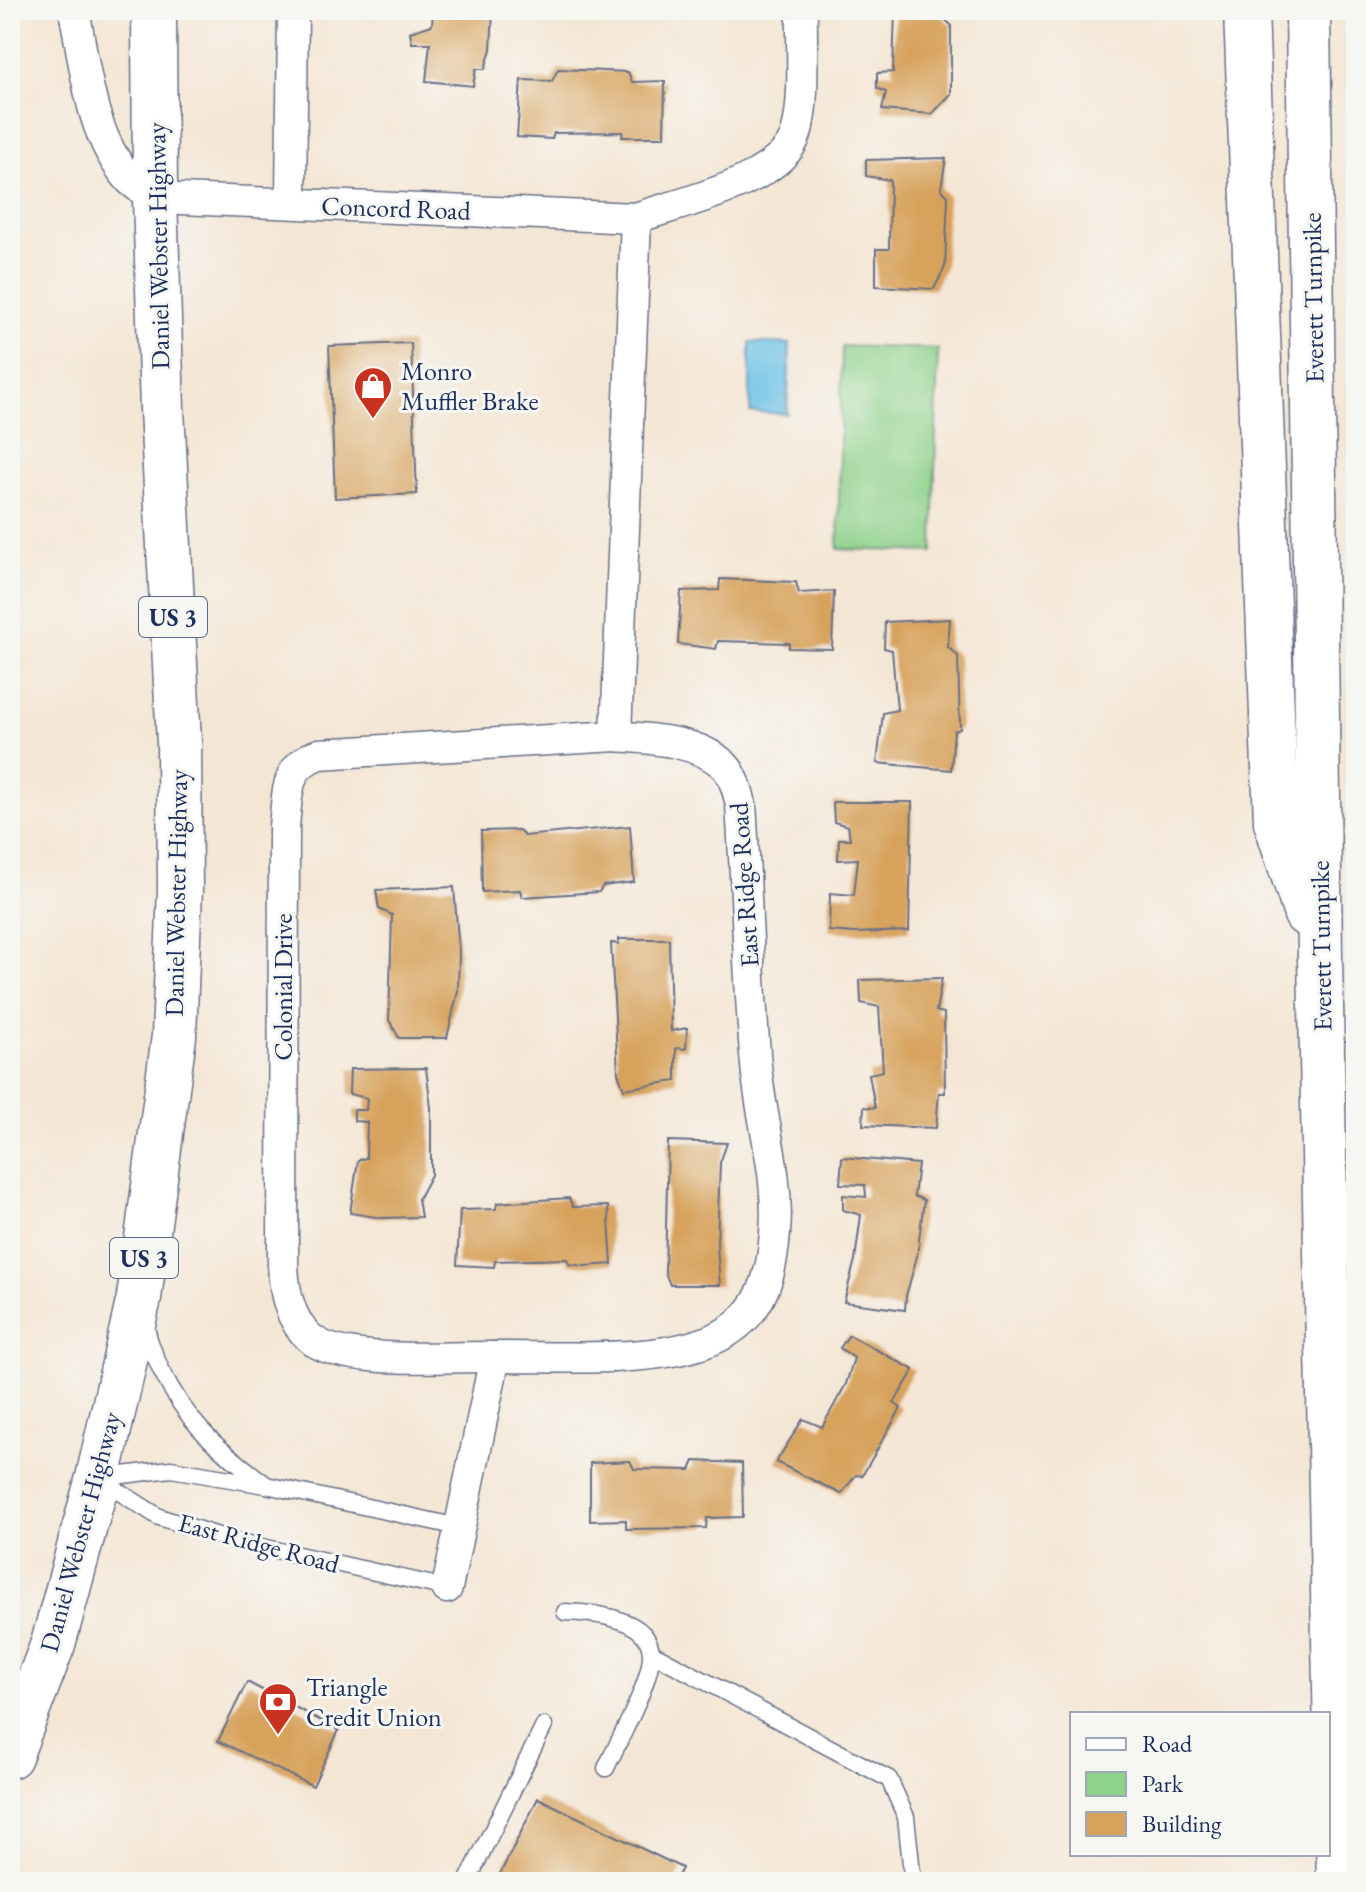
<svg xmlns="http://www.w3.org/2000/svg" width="1366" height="1892" font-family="'EB Garamond',serif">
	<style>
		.green { fill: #8fd28b; stroke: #558074; stroke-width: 2 }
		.water { fill: #67c0e5; stroke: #4178a2; stroke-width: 2 }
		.building { fill: #d7a25c }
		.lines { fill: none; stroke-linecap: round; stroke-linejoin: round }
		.lane-casing { stroke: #676f87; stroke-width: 19 }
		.street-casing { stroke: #676f87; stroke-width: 33 }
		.primary-casing { stroke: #676f87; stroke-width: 47 }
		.highway-casing { stroke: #676f87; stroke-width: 47 }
		.lane { stroke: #fff; stroke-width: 16 }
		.street { stroke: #fff; stroke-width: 30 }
		.primary { stroke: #fff; stroke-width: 44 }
		.highway { stroke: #fff; stroke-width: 44 }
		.labels { text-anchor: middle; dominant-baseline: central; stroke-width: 6; stroke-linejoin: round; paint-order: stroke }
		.shield { fill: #f6f6f2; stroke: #5d6b8a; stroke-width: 2 }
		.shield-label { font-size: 24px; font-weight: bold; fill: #1b2f5e }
		.street-label { font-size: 26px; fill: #1b2f5e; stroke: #f6f6f2 }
		.poi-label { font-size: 26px; fill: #1b2f5e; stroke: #f6f6f2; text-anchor: start }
	</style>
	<rect width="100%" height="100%" fill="#f6f6f2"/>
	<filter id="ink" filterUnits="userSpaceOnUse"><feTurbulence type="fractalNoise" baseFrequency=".0125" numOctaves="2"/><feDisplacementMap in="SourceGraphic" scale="16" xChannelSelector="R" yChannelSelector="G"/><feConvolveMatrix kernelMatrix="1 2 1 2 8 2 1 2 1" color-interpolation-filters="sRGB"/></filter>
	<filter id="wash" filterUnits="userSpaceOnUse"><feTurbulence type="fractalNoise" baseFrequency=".006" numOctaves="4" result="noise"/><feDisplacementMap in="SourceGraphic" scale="32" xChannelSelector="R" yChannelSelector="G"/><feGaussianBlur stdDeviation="1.8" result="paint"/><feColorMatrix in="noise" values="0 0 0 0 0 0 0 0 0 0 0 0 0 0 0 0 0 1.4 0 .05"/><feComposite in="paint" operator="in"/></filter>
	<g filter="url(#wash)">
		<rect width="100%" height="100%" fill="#f4e6d4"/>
		<!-- green -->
		<polygon class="green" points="842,346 938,349 933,552 838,549"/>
		<!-- water -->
		<polygon class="water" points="750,342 790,344 787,414 750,412"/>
		<g id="blocks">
			<!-- building -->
			<g class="building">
				<polygon points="433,10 493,10 491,49 485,69 476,69 473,86 426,81 430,43 412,43 410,32 432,25"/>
				<polygon points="654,10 706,10 706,11 678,17"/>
				<polygon points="895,10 943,10 941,16 951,25 951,94 932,114 882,110 886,92 877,88 877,73 893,72"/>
				<polygon points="558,69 628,72 632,82 665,81 664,137 622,137 623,132 554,133 552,139 517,137 521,80 552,81"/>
				<polygon points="946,158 941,189 948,196 945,267 934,289 876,286 876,249 889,249 890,180 866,176 866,160"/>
				<polygon points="411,343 417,494 335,498 329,346"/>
				<polygon points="720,579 796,582 799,593 834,591 832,649 789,648 789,643 718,641 716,649 678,644 681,591 719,590"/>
				<polygon points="950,619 948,647 958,656 960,729 954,731 951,770 877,763 883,713 897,710 892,650 884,648 885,622"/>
				<polygon points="833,802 912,802 909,931 854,933 829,931 830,893 854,895 858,859 838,860 839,839 850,839 848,826 834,822"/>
				<polygon points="630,826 634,882 603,886 599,892 522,897 520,890 482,892 481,831 519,830 524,836"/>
				<polygon points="454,887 459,952 458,991 447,1038 399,1038 389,1020 392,915 379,909 376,890"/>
				<polygon points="619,939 669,939 671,1031 687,1028 686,1049 676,1048 676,1081 624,1089 618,1073 611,943 619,944"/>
				<polygon points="942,978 936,1011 944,1013 945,1093 939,1093 936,1128 863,1125 864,1107 875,1108 869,1074 883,1071 879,1007 861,1003 860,980"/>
				<polygon points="426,1068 431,1108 431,1175 418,1199 421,1217 382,1218 350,1213 358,1160 366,1158 367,1122 354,1121 354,1110 366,1110 367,1098 349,1094 350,1069"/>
				<polygon points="668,1141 727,1143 720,1163 717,1245 720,1285 670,1285 665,1272"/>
				<polygon points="842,1157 918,1164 914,1196 924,1200 917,1256 906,1296 905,1310 844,1302 855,1260 861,1215 843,1210 843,1195 866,1197 865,1185 840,1184"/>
				<polygon points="569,1198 573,1207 608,1206 612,1264 585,1266 569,1264 567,1259 495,1261 494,1267 457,1265 460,1210 496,1209 497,1203"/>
				<polygon points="849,1335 914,1370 894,1403 901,1408 862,1476 856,1475 841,1494 776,1462 803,1419 822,1427 846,1384 854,1358 840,1348"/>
				<polygon points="630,1461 634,1469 690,1470 694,1461 742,1463 743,1517 707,1518 706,1528 626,1529 626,1520 590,1521 590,1463"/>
				<polygon points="247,1682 339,1730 313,1786 218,1741"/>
				<polygon points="538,1798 682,1868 675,1882 496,1882"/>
			</g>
		</g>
	</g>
	<g filter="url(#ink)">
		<use href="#blocks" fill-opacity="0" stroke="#676f87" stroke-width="2"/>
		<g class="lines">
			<defs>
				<g id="lane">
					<path d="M145 1324C154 1365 181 1412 212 1441 228 1456 247 1470 265 1484"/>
					<polyline points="99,1478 171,1469 266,1485 459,1527"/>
					<polyline points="99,1479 159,1517 231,1540 447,1588"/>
					<path d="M565 1612C592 1613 650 1617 651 1654 652 1681 618 1742 606 1768"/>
					<polyline points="652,1653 889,1779 906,1817 913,1882"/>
					<polyline points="467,1882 544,1726"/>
				</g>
				<g id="street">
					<path d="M74 10C86 68 89 134 130 180 137 187 147 192 155 198L636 218"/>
					<polyline points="291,203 293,10"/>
					<path d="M495 1357C452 1356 341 1366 310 1338 289 1320 284 1291 283 1264L284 826C288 794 284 766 319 754L616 736"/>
					<path d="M447 1588 495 1357C559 1356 673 1366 727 1332 763 1310 772 1273 775 1233 780 1175 761 1122 756 1065 748 979 747 892 741 805 738 791 734 775 724 765 697 740 650 739 616 736L636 218C679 203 781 182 796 134 806 102 801 45 802 10"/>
				</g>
				<polyline id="primary" points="10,1756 53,1644 98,1478 139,1298 174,1036 180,889 179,743 162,409 155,198 154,10"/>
				<g id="highway">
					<polyline points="1246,10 1276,822 1306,914"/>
					<polyline points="1308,10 1320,957 1339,1882"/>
				</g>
			</defs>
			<!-- lane casing -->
			<use href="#lane" class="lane-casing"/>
			<!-- street casing -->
			<use href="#street" class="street-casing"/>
			<!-- primary casing -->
			<use href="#primary" class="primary-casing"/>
			<!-- highway casing -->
			<use href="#highway" class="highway-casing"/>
			<!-- lane -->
			<use href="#lane" class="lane"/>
			<!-- street -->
			<use href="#street" class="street"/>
			<!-- primary -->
			<use href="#primary" class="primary"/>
			<!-- highway -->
			<use href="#highway" class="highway"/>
		</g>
	</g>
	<!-- icons -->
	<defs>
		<symbol id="shop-pin" viewBox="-11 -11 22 30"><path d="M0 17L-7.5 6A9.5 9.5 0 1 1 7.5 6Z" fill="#c8321e" stroke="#f6f6f2"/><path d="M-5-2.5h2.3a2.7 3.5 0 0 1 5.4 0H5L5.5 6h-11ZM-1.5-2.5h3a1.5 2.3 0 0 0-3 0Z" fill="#fff"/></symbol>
		<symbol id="bank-pin" viewBox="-11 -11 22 30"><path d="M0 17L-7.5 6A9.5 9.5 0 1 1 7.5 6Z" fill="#c8321e" stroke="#f6f6f2"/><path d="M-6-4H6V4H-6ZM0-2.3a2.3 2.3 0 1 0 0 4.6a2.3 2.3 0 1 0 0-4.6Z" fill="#fff"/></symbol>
	</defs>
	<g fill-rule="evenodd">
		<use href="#shop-pin" x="351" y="364" width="44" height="60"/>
		<use href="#bank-pin" x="256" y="1680" width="44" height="60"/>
	</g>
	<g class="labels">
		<!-- shield labels -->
		<g class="shield">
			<rect x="139" y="597" width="68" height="40" rx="6"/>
			<rect x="110" y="1238" width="68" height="40" rx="6"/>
		</g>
		<g class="shield-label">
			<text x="173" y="617">US 3</text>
			<text x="144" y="1258">US 3</text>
		</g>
		<!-- street labels -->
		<g class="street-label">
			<text transform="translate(396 208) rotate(2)">Concord Road</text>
			<text transform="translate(158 246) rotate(-91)">Daniel Webster Highway</text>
			<text transform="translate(1313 298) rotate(-91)">Everett Turnpike</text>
			<text transform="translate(744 885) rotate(-94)">East Ridge Road</text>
			<text transform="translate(176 893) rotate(-89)">Daniel Webster Highway</text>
			<text transform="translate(1321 946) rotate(-91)">Everett Turnpike</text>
			<text transform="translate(283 987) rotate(-90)">Colonial Drive</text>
			<text transform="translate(80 1532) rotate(-75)">Daniel Webster Highway</text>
			<text transform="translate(259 1543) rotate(15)">East Ridge Road</text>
		</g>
		<!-- poi labels -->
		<g class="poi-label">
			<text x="401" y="371">Monro<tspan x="401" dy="30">Muffler Brake</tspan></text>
			<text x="306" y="1687">Triangle<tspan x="306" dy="30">Credit Union</tspan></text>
		</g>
	</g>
	<!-- margin -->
	<rect width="1366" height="1892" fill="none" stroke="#f6f6f2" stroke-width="40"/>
	<!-- legend -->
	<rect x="1070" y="1712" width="260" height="144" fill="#f6f6f2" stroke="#9ea6b7" stroke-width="2"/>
	<rect x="1086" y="1738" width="40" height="12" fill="#ffffff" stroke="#9ea6b7" stroke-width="2"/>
	<text x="1142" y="1752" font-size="24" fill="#1b2f5e">Road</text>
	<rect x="1086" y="1772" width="40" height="24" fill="#8fd28b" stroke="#9ea6b7" stroke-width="2"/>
	<text x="1142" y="1792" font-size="24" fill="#1b2f5e">Park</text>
	<rect x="1086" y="1812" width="40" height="24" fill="#d7a25c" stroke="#9ea6b7" stroke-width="2"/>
	<text x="1142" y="1832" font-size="24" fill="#1b2f5e">Building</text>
</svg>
